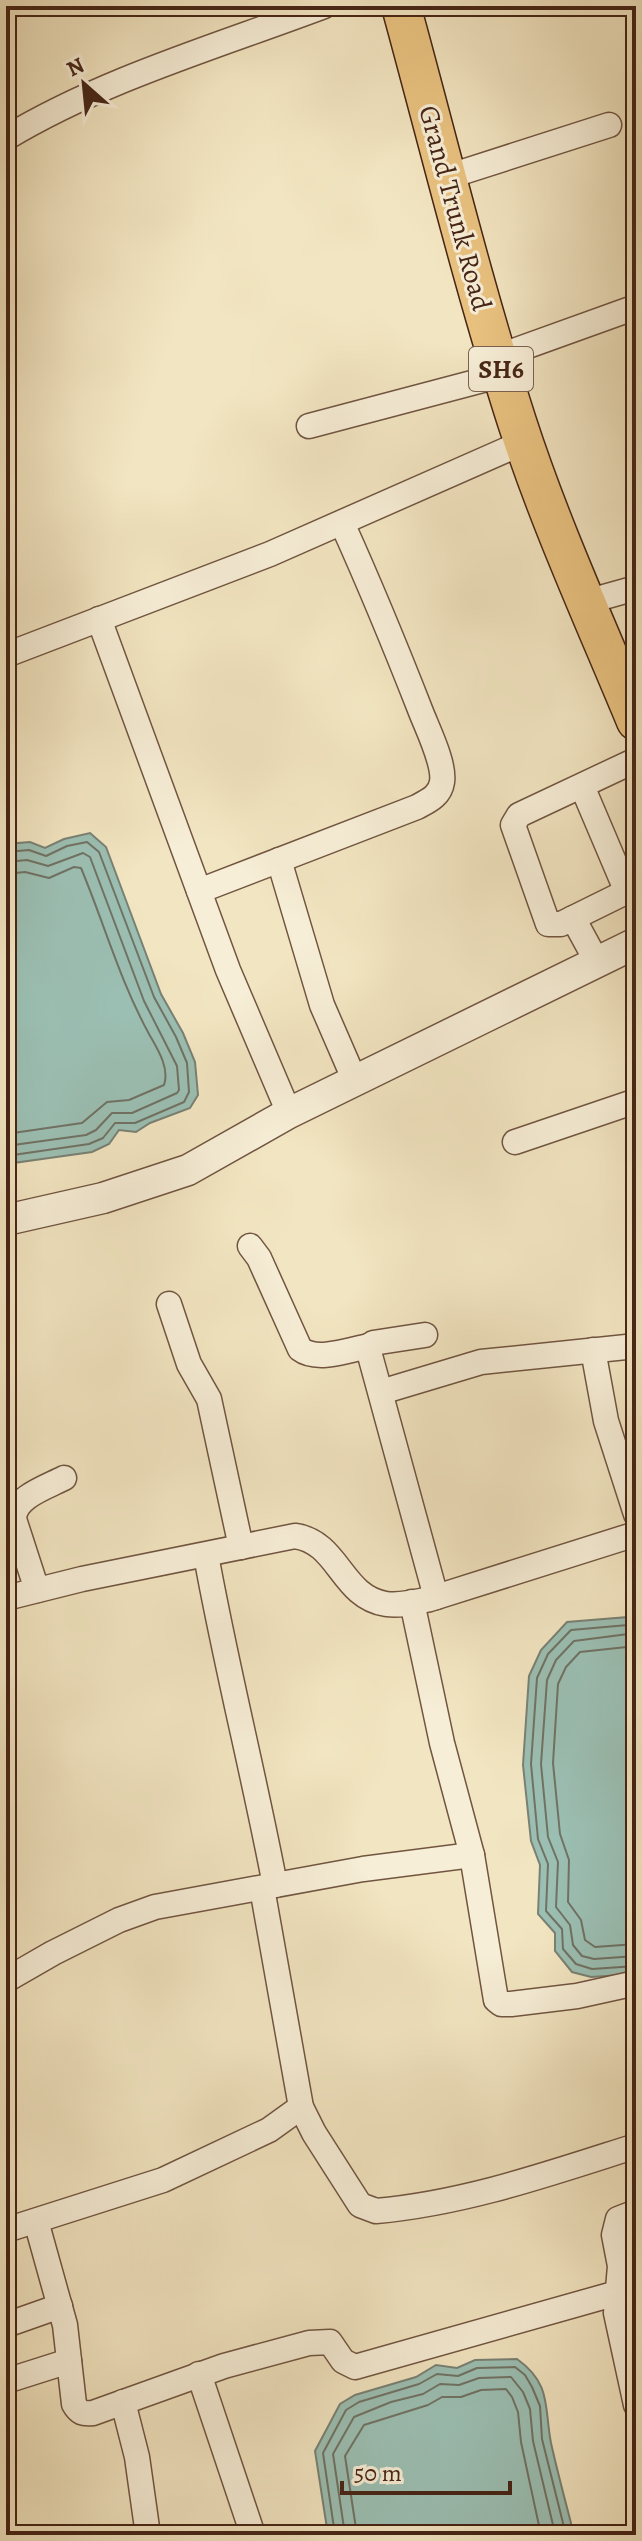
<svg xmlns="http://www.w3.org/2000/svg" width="642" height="2541" font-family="Alegreya,serif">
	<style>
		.water { fill: #9bbfb3; stroke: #798174; stroke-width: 2 }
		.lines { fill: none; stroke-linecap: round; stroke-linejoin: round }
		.shore { stroke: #707264; stroke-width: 2 }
		.minor-casing { stroke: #715541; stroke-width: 27 }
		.tertiary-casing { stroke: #715541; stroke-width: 33 }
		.primary-casing { stroke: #462516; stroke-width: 41 }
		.minor { stroke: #f7eed7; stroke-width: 24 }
		.tertiary { stroke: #f7eed7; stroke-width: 30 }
		.primary { stroke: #e9c280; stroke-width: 38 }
		.labels { text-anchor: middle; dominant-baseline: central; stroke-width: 6; stroke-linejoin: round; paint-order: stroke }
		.shield { fill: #f7eed7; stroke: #7b6150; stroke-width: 2 }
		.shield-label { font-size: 26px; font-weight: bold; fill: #462516 }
		.street-label { font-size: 28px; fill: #462516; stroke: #f7eed7 }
	</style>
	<rect width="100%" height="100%" fill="#f2e5c1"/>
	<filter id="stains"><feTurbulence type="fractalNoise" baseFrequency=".0025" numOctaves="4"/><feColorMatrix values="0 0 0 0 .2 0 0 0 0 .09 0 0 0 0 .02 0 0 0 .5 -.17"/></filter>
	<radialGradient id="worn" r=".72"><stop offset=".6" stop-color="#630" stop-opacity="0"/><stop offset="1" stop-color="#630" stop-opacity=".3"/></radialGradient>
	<!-- water -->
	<g class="water">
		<polygon points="90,833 106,847 161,994 183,1033 195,1062 198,1095 190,1108 150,1123 136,1132 119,1130 109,1144 92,1152 6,1164 6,844 30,842 45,848 64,839"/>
		<polygon points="636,1610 636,1974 591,1977 572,1972 555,1951 555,1933 538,1914 540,1865 531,1841 523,1765 529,1676 541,1650 567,1622 628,1617"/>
		<path d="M517 2359C552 2384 544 2407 551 2443 557 2470 564 2496 571 2523V2535H328L315 2451 340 2404 355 2395 416 2377 436 2365 457 2368 475 2360Z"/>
	</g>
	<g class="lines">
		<!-- shore -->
		<g class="shore">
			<polyline points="6,852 29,850 46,856 67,846 87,842 99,852 154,997 176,1037 187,1063 189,1092 184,1102 135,1123 115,1123 103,1138 89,1144 6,1156"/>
			<polyline points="6,862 27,860 48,866 83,853 90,857 144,1001 177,1066 179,1090 177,1093 132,1113 112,1113 96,1130 86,1135 6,1146"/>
			<path d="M6 874 25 872 49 878 74 867 81 868C104 923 120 981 149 1034 157 1048 170 1068 164 1085L129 1100 107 1102 82 1123 6 1134"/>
			<polyline points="636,1621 628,1625 571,1630 548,1654 537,1678 531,1764 538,1839 548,1864 546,1911 562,1929 563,1949 576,1964 592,1969 636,1966"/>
			<polyline points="636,1633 574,1641 556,1660 547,1680 541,1764 548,1837 558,1862 556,1907 570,1925 573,1945 582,1956 594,1959 636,1956"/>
			<polyline points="636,1646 580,1652 566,1667 558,1684 553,1763 560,1834 569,1860 568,1902 581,1920 585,1940 595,1947 636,1944"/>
			<polyline points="335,2535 323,2453 346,2410 359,2402 419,2384 437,2374 458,2376 477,2368 515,2367 525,2375 532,2387 540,2406 542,2439 563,2523 563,2535"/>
			<polyline points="345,2535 333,2454 354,2417 391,2402 423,2394 440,2384 459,2385 479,2378 511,2377 523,2392 530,2409 533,2441 553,2525 553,2535"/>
			<polyline points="357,2535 345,2456 364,2425 428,2405 442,2397 461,2397 481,2390 506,2389 512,2397 518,2412 521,2442 541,2535"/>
		</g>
		<defs>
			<g id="minor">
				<path d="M6 138C104 79 218 46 324 6"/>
				<polyline points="447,177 609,125"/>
				<polyline points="497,357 636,307"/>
				<polyline points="309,426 502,375"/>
				<polyline points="586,602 636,588"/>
				<polyline points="99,619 228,970 289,1113"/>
				<polyline points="6,655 270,554 524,442"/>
				<polyline points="636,760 519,815 513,825 548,924 561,924 636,887"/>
				<polyline points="582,786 627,892"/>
				<polyline points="279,860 322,1005 355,1081"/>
				<path d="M199 891 417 807C428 801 440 796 442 782 445 764 428 730 421 712 396 648 370 585 342 523"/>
				<polyline points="573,918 597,962"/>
				<polyline points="515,1142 636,1101"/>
				<path d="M250 1246 259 1258 300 1349C317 1362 349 1350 369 1346"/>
				<polyline points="169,1304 189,1364 209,1399 241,1547"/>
				<polyline points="425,1335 373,1343 368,1348 436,1597"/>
				<polyline points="593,1350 606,1421 636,1514"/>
				<polyline points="381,1392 481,1362 636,1346"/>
				<path d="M206 1555C226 1666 254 1775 275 1885"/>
				<path d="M37 1590 14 1519C14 1497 47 1487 64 1478"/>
				<path d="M6 1598 82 1579 295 1536C339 1542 341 1597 386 1604 401 1606 416 1602 430 1599L636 1534"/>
				<polyline points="412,1602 442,1743 472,1855 496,2000 501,2004 511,2004 577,1996 636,1983"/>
				<path d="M262 1888 301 2107 314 2133 360 2205 376 2211C466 2203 551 2173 636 2146"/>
				<polyline points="6,1980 53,1953 119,1920 155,1907 363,1869 472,1855"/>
				<polyline points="636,2212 618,2219 614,2235 620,2266 616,2313 636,2405"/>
				<path d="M36 2221 65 2325 74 2404C79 2413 83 2414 93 2413L224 2366 309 2343 330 2342 343 2361 355 2367 617 2293"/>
				<polyline points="6,2230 163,2180 269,2130 301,2107"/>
				<polyline points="6,2325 60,2306"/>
				<polyline points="199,2374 253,2535"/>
				<polyline points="6,2381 69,2361"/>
				<polyline points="123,2402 137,2457 148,2535"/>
			</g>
			<polyline id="tertiary" points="6,1220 103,1198 188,1170 289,1113 636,943"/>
			<path id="primary" d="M401 6C439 145 473 285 517 422 550 524 595 622 636 721"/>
		</defs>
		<!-- minor casing -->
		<use href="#minor" class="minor-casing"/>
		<!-- tertiary casing -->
		<use href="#tertiary" class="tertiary-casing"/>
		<!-- primary casing -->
		<use href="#primary" class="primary-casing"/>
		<!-- minor -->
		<use href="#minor" class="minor"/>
		<!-- tertiary -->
		<use href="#tertiary" class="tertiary"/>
		<!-- primary -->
		<use href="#primary" class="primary"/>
	</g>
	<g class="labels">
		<!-- shield labels -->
		<rect class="shield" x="469" y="347" width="64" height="44" rx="6"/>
		<g class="shield-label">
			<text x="501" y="369">SH6</text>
		</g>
		<!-- street labels -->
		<g class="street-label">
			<text transform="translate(455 208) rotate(75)">Grand Trunk Road</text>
		</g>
	</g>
	<!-- margin -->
	<rect width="642" height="2541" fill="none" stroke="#f2e5c1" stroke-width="32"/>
	<rect x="8" y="8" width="626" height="2525" fill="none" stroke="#462516" stroke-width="4"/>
	<rect x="16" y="16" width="610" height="2509" fill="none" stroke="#462516" stroke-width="2"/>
	<!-- north arrow -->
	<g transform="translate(84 84) rotate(333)" stroke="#f7eed7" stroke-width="6" paint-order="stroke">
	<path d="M0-6L14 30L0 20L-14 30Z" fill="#462516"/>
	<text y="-12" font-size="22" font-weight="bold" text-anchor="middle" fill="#462516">N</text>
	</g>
	<!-- scale -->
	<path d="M342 2481v12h168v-12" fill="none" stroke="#462516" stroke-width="4"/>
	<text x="354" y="2481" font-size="24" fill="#462516" stroke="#f7eed7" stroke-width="6" paint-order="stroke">50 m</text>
	<rect width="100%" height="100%" filter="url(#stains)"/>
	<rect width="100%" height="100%" fill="url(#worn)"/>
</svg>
